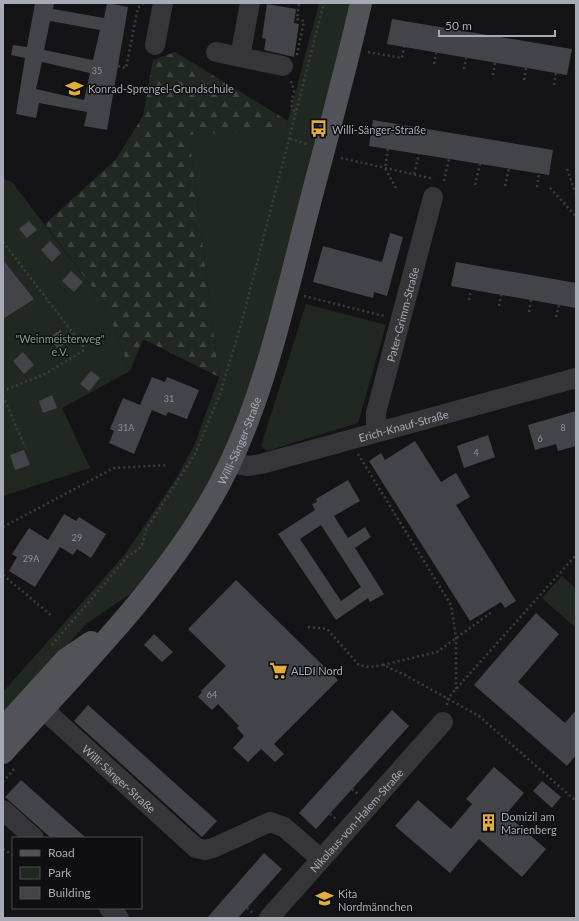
<svg xmlns="http://www.w3.org/2000/svg" width="579" height="921" font-family="Lato,sans-serif">
	<style>
		.green { fill: #212822 }
		.forest { fill: url(#forest-firs) }
		.building { fill: #434449; fill-rule: evenodd }
		.lines { fill: none; stroke-linecap: round; stroke-linejoin: round }
		.path { stroke: #3c3d41; stroke-width: 2.5; stroke-dasharray: 2 3; stroke-linecap: butt }
		.minor { stroke: #36363a; stroke-width: 20 }
		.major { stroke: #525359; stroke-width: 22 }
		.labels { text-anchor: middle; dominant-baseline: central; stroke-width: 3; stroke-linejoin: round; paint-order: stroke }
		.number-label { font-size: 9px; fill: #8e919a }
		.poi-label { font-size: 11px; fill: #a7abb5; stroke: #0f0f11; text-anchor: start }
		.street-label { font-size: 11px; fill: #a7abb5; stroke: #0f0f11 }
		.park-label { font-size: 11px; fill: #7f9f81; stroke: #0f0f11 }
	</style>
	<defs>
		<pattern id="forest-firs" width="22" height="20" patternUnits="userSpaceOnUse"><rect width="22" height="20" fill="#212822"/><path d="M5 1l3.5 6h-7zM16 11l3.5 6h-7z" fill="#3e4440"/></pattern>
	</defs>
	<rect width="100%" height="100%" fill="#141416"/>
	<!-- green -->
	<g class="green">
		<polygon points="319,3 351,3 340,50 257,366 212,483 169,551 130,594 86,624 3,719 3,692 126,553 175,480 194,446 219,377 189,135 286,128"/>
		<polygon points="3,179 12,182 105,304 130,371 62,408 90,468 3,496"/>
		<polygon points="306,304 386,325 358,423 267,451 261,446"/>
		<polygon points="562,576 576,589 576,628 542,598"/>
	</g>
	<!-- forest -->
	<polygon class="forest" points="175,52 288,121 286,129 189,135 219,377 143,339 130,371 105,304 45,224 116,159 143,116 153,60"/>
	<!-- building -->
	<g class="building">
		<path d="M35 3H54L53 9 104 18 107 3 128 7 107 130 84 126 87 112 39 103 36 118 16 114 25 58 11 55 13 45 27 47ZM50 21 100 30 93 60 44 50ZM42 62 90 73 84 100 36 89Z"/>
		<polygon points="267,4 296,9 294,23 299,24 294,57 264,50 266,39 262,38"/>
		<polygon points="392,19 572,49 567,75 387,44"/>
		<polygon points="373,120 553,150 549,175 369,146"/>
		<polygon points="29,221 37,230 27,238 19,229"/>
		<polygon points="390,233 403,237 387,296 374,292 373,298 313,282 323,246 382,262"/>
		<polygon points="50,241 61,253 52,262 41,250"/>
		<polygon points="3,260 34,299 3,319"/>
		<polygon points="456,262 576,283 576,308 451,286"/>
		<polygon points="71,271 83,282 74,292 62,281"/>
		<polygon points="60,330 69,341 58,349 49,338"/>
		<polygon points="23,352 34,365 24,374 13,361"/>
		<polygon points="91,371 100,378 89,391 80,384"/>
		<polygon points="152,377 165,382 167,377 199,390 187,419 168,412 166,416 152,410 134,454 109,443 114,431 110,429 123,398 140,405"/>
		<polygon points="52,395 57,408 43,413 39,401"/>
		<polygon points="576,411 576,446 558,451 556,444 535,450 528,425"/>
		<polygon points="488,435 495,457 464,468 457,446"/>
		<polygon points="415,441 441,482 456,473 470,497 456,505 516,601 505,608 501,602 470,621 369,461 381,453 385,460"/>
		<polygon points="24,450 30,465 15,470 10,455"/>
		<path d="M348 480 360 501 334 516 348 538 365 527 371 537 355 548 384 594 370 602 368 598 336 620 278 534 315 510 312 504 317 502 316 499ZM321 525 361 587 341 601 300 539Z"/>
		<polygon points="64,514 76,521 79,517 106,534 91,558 77,549 73,555 60,547 35,587 9,571 17,557 12,554 29,528 48,540"/>
		<polygon points="236,580 338,680 274,744 284,754 275,762 261,749 248,762 233,748 244,736 237,728 239,726 218,704 212,710 198,697 202,692 201,691 226,666 188,629"/>
		<polygon points="536,613 559,634 518,682 565,723 576,710 576,755 567,766 474,685"/>
		<polygon points="154,634 173,652 162,662 144,645"/>
		<polygon points="88,705 217,821 202,837 74,721"/>
		<polygon points="392,710 409,726 316,829 299,813"/>
		<polygon points="494,767 524,793 506,814 546,849 522,877 479,839 450,873 395,826 418,800 451,829 472,804 466,799"/>
		<polygon points="21,780 86,838 51,838 5,797"/>
		<polygon points="542,781 561,797 552,808 533,791"/>
		<polygon points="264,853 282,869 238,918 207,918"/>
	</g>
	<g class="lines">
		<!-- path -->
		<g class="path">
			<polyline points="368,52 402,58 404,47"/>
			<polyline points="297,55 304,21 297,19 299,3"/>
			<polyline points="434,64 436,53"/>
			<polyline points="118,66 126,68 138,8 143,3"/>
			<polyline points="464,69 466,58"/>
			<polyline points="493,75 495,63"/>
			<polyline points="524,80 526,68"/>
			<polyline points="291,81 294,91 291,105 296,114"/>
			<polyline points="554,85 556,73"/>
			<polyline points="290,139 307,144"/>
			<polyline points="388,149 385,168 396,188"/>
			<polyline points="341,158 434,179"/>
			<polyline points="567,169 576,194"/>
			<polyline points="414,174 419,154"/>
			<polyline points="444,181 449,159"/>
			<polyline points="475,185 480,164"/>
			<polyline points="505,186 509,168"/>
			<polyline points="537,187 539,174"/>
			<polyline points="550,188 576,216"/>
			<polyline points="3,242 83,346 83,351 45,374 3,391"/>
			<polyline points="304,296 384,316"/>
			<polyline points="469,300 471,290"/>
			<polyline points="499,306 501,295"/>
			<polyline points="529,312 531,300"/>
			<polyline points="556,317 559,305"/>
			<polyline points="3,396 25,447"/>
			<polyline points="358,454 451,605 456,637 456,689"/>
			<polyline points="3,527 114,468 168,465"/>
			<polyline points="3,575 52,616"/>
			<polyline points="308,627 327,629 359,665 369,667 383,665 405,675 479,716 576,801"/>
			<path d="M52 645 129 555C141 550 144 543 145 531L195 454 220 394 242 321 324 3"/>
			<polyline points="383,665 437,652 492,612"/>
			<polyline points="447,705 448,698 456,689 576,555"/>
			<polyline points="3,782 15,768"/>
			<polyline points="352,789 358,794"/>
			<polyline points="330,814 336,819"/>
			<polyline points="3,849 13,855"/>
			<polyline points="247,908 253,913"/>
		</g>
		<!-- minor -->
		<g class="minor">
			<polyline points="155,45 163,3"/>
			<polyline points="216,52 283,66"/>
			<polyline points="240,57 250,3"/>
			<path id="s1" d="M376 432V413L433 197"/>
			<path id="s2" d="M230 463 249 466 261 464 576 378"/>
			<path id="s3" d="M43 709 196 848 205 850 213 848 270 822 284 827 321 859"/>
			<polyline points="3,810 34,838"/>
			<polyline points="109,908 119,918"/>
			<path id="s4" d="M269 918 443 722"/>
		</g>
		<!-- major -->
		<g class="major">
			<polyline points="3,728 66,659 91,642"/>
			<path id="s5" d="M3 753C74 674 155 595 209 503 257 423 281 317 304 226 323 152 344 78 361 3"/>
		</g>
	</g>
	<!-- icons -->
	<defs>
		<symbol id="school-bare" viewBox="-9 -9 18 18"><path d="M0-5L7-2L0 1L-7-2ZM-4 1L0 2.5L4 1V4Q0 6-4 4Z" fill="#e4ac3e" stroke="#0f0f11" stroke-width="2.5" paint-order="stroke"/></symbol>
		<symbol id="bus-bare" viewBox="-9 -9 18 18"><path d="M-5-6H5V4H4V6H2V4H-2V6H-4V4H-5ZM-3.5-4V0h7V-4ZM-3.5 1.2v1.5H-2V1.2ZM2 1.2v1.5H3.5V1.2Z" fill="#e4ac3e" stroke="#0f0f11" stroke-width="2.5" paint-order="stroke"/></symbol>
		<symbol id="supermarket-bare" viewBox="-9 -9 18 18"><path d="M-6-5.5h2.5l.6 2H6L4.5 2H-2.5L-4.4-4H-6ZM-1.5 3.2a1.3 1.3 0 1 0 .1 0ZM3 3.2a1.3 1.3 0 1 0 .1 0Z" fill="#e4ac3e" stroke="#0f0f11" stroke-width="2.5" paint-order="stroke"/></symbol>
		<symbol id="building-bare" viewBox="-9 -9 18 18"><path d="M-4-6H4V6H1V3H-1V6H-4ZM-2.5-4.3h1.7v1.8h-1.7ZM.8-4.3h1.7v1.8H.8ZM-2.5-1h1.7V.8h-1.7ZM.8-1h1.7V.8H.8Z" fill="#e4ac3e" stroke="#0f0f11" stroke-width="2.5" paint-order="stroke"/></symbol>
	</defs>
	<g fill-rule="evenodd">
		<use href="#school-bare" x="62" y="76" width="25" height="25"/>
		<use href="#bus-bare" x="306" y="116" width="25" height="25"/>
		<use href="#supermarket-bare" x="266" y="658" width="25" height="25"/>
		<use href="#building-bare" x="476" y="810" width="25" height="25"/>
		<use href="#school-bare" x="312" y="886" width="25" height="25"/>
	</g>
	<g class="labels">
		<!-- number labels -->
		<g class="number-label">
			<text x="97" y="70">35</text>
			<text x="169" y="398">31</text>
			<text x="126" y="427">31A</text>
			<text x="563" y="427">8</text>
			<text x="540" y="438">6</text>
			<text x="476" y="452">4</text>
			<text x="77" y="537">29</text>
			<text x="31" y="558">29A</text>
			<text x="212" y="694">64</text>
		</g>
		<!-- poi labels -->
		<g class="poi-label">
			<text x="88" y="88">Konrad-Sprengel-Grundschule</text>
			<text x="332" y="129">Willi-Sänger-Straße</text>
			<text x="291" y="670">ALDI Nord</text>
			<text x="501" y="816">Domizil am<tspan x="501" dy="13">Marienberg</tspan></text>
			<text x="338" y="893">Kita<tspan x="338" dy="13">Nordmännchen</tspan></text>
		</g>
		<!-- street labels -->
		<g class="street-label">
			<text stroke="none"><textPath href="#s1" startOffset="121">Pater-Grimm-Straße</textPath></text>
			<text stroke="none"><textPath href="#s2" startOffset="179">Erich-Knauf-Straße</textPath></text>
			<text stroke="none"><textPath href="#s5" startOffset="394">Willi-Sänger-Straße</textPath></text>
			<text stroke="none"><textPath href="#s3" startOffset="103">Willi-Sänger-Straße</textPath></text>
			<text stroke="none"><textPath href="#s4" startOffset="131">Nikolaus-von-Halem-Straße</textPath></text>
		</g>
		<!-- park labels -->
		<g class="park-label">
			<text x="60" y="338">"Weinmeisterweg"<tspan x="60" dy="13">e.V.</tspan></text>
		</g>
	</g>
	<!-- border -->
	<rect width="579" height="921" fill="none" stroke="#a7abb5" stroke-width="8"/>
	<!-- legend -->
	<rect x="12" y="837" width="130" height="72" fill="#0f0f11" stroke="#4c4d53"/>
	<rect x="20" y="850" width="20" height="6" fill="#525359" stroke="#4c4d53"/>
	<text x="48" y="857" font-size="12" fill="#a7abb5">Road</text>
	<rect x="20" y="867" width="20" height="12" fill="#212822" stroke="#4c4d53"/>
	<text x="48" y="877" font-size="12" fill="#a7abb5">Park</text>
	<rect x="20" y="887" width="20" height="12" fill="#434449" stroke="#4c4d53"/>
	<text x="48" y="897" font-size="12" fill="#a7abb5">Building</text>
	<!-- scale -->
	<path d="M439 30v6h116v-6" fill="none" stroke="#a7abb5" stroke-width="2"/>
	<text x="445" y="30" font-size="12" fill="#a7abb5" stroke="#0f0f11" stroke-width="3" paint-order="stroke">50 m</text>
</svg>
